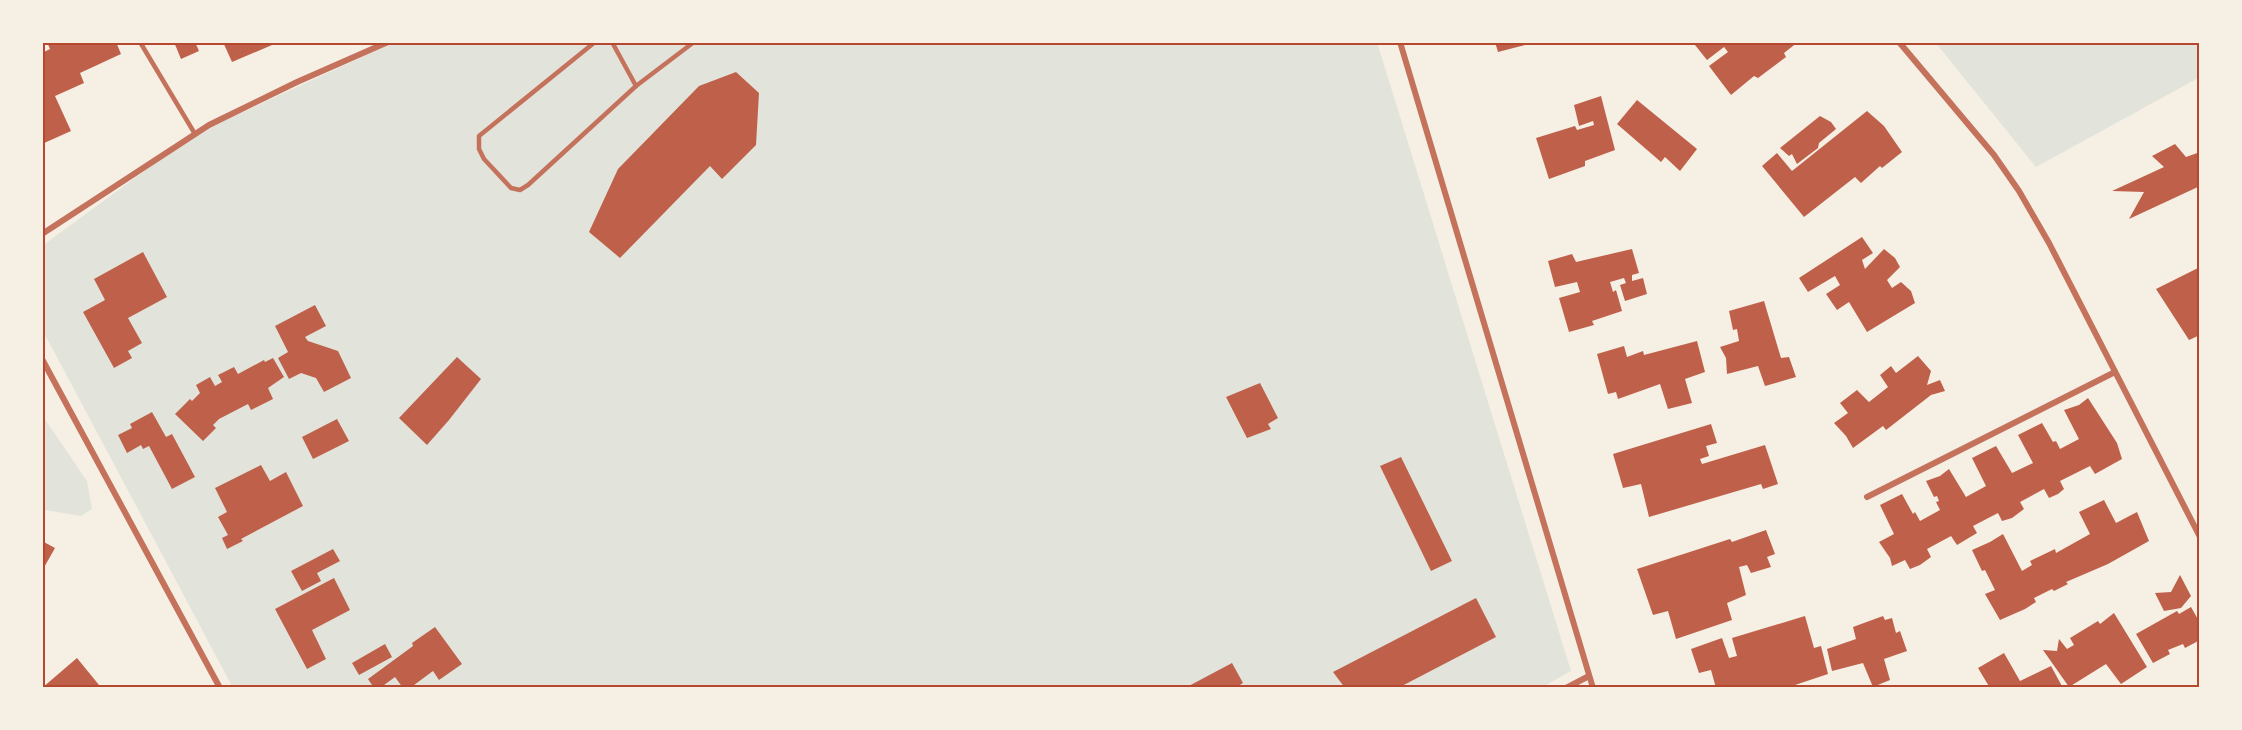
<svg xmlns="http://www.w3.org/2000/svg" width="2242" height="730" font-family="Karla,sans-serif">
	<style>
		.green { fill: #e2e4dc }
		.building { fill: #bf614a }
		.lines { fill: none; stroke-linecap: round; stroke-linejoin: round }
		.service { stroke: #c5725c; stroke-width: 4.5 }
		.minor { stroke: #c5725c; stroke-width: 6 }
		.neatline { fill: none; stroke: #b5482f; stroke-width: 2 }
	</style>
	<rect width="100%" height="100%" fill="#f6efe4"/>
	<!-- green -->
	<g class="green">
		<polygon points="395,42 1377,42 1571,671 1541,688 233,688 42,329 42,246 195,134"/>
		<polygon points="1935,42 2200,42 2200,77 2036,167"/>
		<polygon points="42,415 87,481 92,509 81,516 45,510 42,511"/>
	</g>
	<!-- building -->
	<g class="building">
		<polygon points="47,42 116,42 121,54 80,73 84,83 55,96 71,131 42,144 42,53 50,49"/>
		<polygon points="174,42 195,42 199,51 181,59"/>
		<polygon points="223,42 279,42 232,62"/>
		<polygon points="1495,42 1533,42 1533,43 1498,52"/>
		<polygon points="1699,42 1798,42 1784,53 1786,57 1758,78 1754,76 1731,95 1709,66 1728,52 1724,47 1707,60 1695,45"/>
		<polygon points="736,72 759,93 756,145 722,179 710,166 620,258 589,232 618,169 699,86"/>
		<polygon points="1601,96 1615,150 1585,161 1585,166 1549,179 1536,138 1575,126 1577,130 1594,125 1593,121 1579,126 1574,105"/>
		<polygon points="1637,100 1697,149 1680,171 1665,157 1661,162 1617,124"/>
		<polygon points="1867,111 1884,126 1902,152 1882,168 1880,166 1861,183 1855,177 1804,217 1762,166 1777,153 1792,171"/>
		<polygon points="1820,116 1831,122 1836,129 1819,143 1818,148 1797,164 1792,154 1789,156 1780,148"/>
		<polygon points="2175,144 2186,157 2200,152 2200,186 2129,219 2144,192 2112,191 2164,167 2152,156"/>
		<polygon points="1862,237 1873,253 1862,260 1865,269 1884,249 1895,258 1900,267 1887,280 1892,288 1901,282 1911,291 1915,303 1867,332 1849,302 1837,310 1826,294 1840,285 1835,276 1808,292 1799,278"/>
		<polygon points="1632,249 1639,273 1632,275 1632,281 1643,278 1647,294 1625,301 1620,285 1626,283 1624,278 1610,282 1613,292 1616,290 1622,311 1592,321 1594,325 1569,332 1559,298 1580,292 1577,282 1555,287 1548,261 1572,254 1576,262"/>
		<polygon points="143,252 167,297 128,318 142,343 128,351 132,358 114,368 83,312 105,300 94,279"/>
		<polygon points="2200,267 2200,335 2189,340 2156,289"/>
		<polygon points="1764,301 1781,358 1789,357 1796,377 1765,386 1758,366 1727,374 1726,358 1720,347 1739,341 1737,329 1733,330 1729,311"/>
		<polygon points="315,305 326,326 305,337 308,341 338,351 351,378 324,392 316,378 301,373 289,379 278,358 288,352 275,326"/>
		<polygon points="1697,341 1705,372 1685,379 1692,403 1668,409 1660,384 1618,399 1616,392 1608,394 1597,354 1624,346 1627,357 1643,351 1644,355"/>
		<polygon points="1918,356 1931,371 1927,385 1940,380 1945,391 1931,395 1886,430 1883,426 1853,448 1846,436 1834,423 1848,413 1840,403 1857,390 1869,402 1888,387 1880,375 1891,366 1896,373"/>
		<polygon points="457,357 481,379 449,420 427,445 399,418"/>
		<polygon points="273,358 284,377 268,388 273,399 251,410 248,404 219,419 213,425 216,428 203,441 175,414 190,399 192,401 200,393 196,385 210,377 215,386 222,382 218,375 234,367 238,374 264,360 265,362"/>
		<polygon points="1260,383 1278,418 1268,424 1271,429 1247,438 1226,397"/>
		<polygon points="2088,398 2117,443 2122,459 2095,474 2090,466 2060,481 2064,489 2058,494 2049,498 2044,489 2020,502 2024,509 2012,518 2002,521 1998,513 1973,526 1977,533 1957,545 1951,536 1927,549 1931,557 1920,565 1910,569 1905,560 1892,566 1890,558 1879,542 1894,534 1880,505 1902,494 1913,514 1915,512 1920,521 1940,510 1936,502 1939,501 1937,496 1934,497 1926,481 1940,476 1949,469 1966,497 1986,486 1972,458 1996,446 2012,473 2033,463 2018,435 2042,423 2053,442 2056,441 2060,449 2079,439 2064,410 2079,405"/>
		<polygon points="152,412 166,437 172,434 195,477 172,489 149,446 143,449 141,445 127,453 118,435 132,428 130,424"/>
		<polygon points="337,419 349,441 313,459 302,437"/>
		<polygon points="1711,424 1717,443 1706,446 1709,456 1700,459 1702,464 1765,445 1778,484 1763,489 1761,484 1649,517 1641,484 1623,488 1613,454"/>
		<polygon points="1401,457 1452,561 1431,571 1380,466"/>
		<polygon points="261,465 270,481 286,472 303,506 241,539 243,541 227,549 222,538 228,535 218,517 227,512 215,488"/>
		<polygon points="2104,500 2116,523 2137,512 2149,541 2108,564 2066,582 2068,584 2054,591 2052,589 2034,598 2036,602 2025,609 2000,620 1985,594 1995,590 1985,570 1982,571 1972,550 1990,542 2003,534 2022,571 2032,565 2030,561 2055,549 2056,553 2090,534 2079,512"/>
		<polygon points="1766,530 1775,554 1767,557 1771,567 1751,573 1747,565 1739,567 1746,595 1727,603 1732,620 1676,639 1668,611 1653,615 1637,569 1730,539 1732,542"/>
		<polygon points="42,541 55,548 42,571"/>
		<polygon points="333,549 340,561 317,573 321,581 302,591 291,571"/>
		<polygon points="2180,575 2191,596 2181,608 2164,611 2155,593 2171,592"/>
		<polygon points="334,578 350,610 312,630 326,659 307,669 275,609"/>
		<polygon points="1476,598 1496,637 1398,688 1345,688 1333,672"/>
		<polygon points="2191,607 2200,623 2200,640 2185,648 2183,644 2168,650 2170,654 2153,663 2136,634 2177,611 2179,614"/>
		<polygon points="2114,613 2147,667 2121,684 2106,664 2069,687 2043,650 2057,651 2059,639 2067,649 2074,645 2070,638 2098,621 2100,624"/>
		<polygon points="1805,616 1814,648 1821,646 1828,674 1786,688 1716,688 1711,670 1699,673 1691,649 1722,638 1729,658 1737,656 1732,638"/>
		<polygon points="1883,616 1885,620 1892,618 1896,633 1900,631 1907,651 1884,659 1890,680 1873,687 1863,663 1832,671 1827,649 1856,639 1853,627"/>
		<polygon points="435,627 462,664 439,680 433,671 410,688 403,688 395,677 380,688 374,688 368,679 413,646 412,643"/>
		<polygon points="385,644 392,657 359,675 352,663"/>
		<polygon points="2004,653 2020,681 2051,666 2063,688 2004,688 2003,685 1990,688 1978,668"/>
		<polygon points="77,658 99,685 95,688 42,688"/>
		<polygon points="1232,663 1243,683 1235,688 1185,688"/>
	</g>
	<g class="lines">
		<!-- service -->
		<g class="service">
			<polyline points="140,42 195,134"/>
			<polyline points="595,42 479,136 479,149 484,159 511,188 520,190 528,185 636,86 694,42"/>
			<polyline points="612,42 636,86"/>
		</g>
		<!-- minor -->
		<g class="minor">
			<polyline points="1400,42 1593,688"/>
			<polyline points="1899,42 1994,155 2019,191 2049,243 2200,537"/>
			<polyline points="42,234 209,125 297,82 388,42"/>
			<polyline points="42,359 220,688"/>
			<polyline points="1867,497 2115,372"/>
			<polyline points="1566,688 1589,676"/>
		</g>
	</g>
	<!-- border -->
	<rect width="2242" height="730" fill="none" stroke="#f6efe4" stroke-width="87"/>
	<rect x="44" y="44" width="2154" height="642" class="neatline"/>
</svg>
